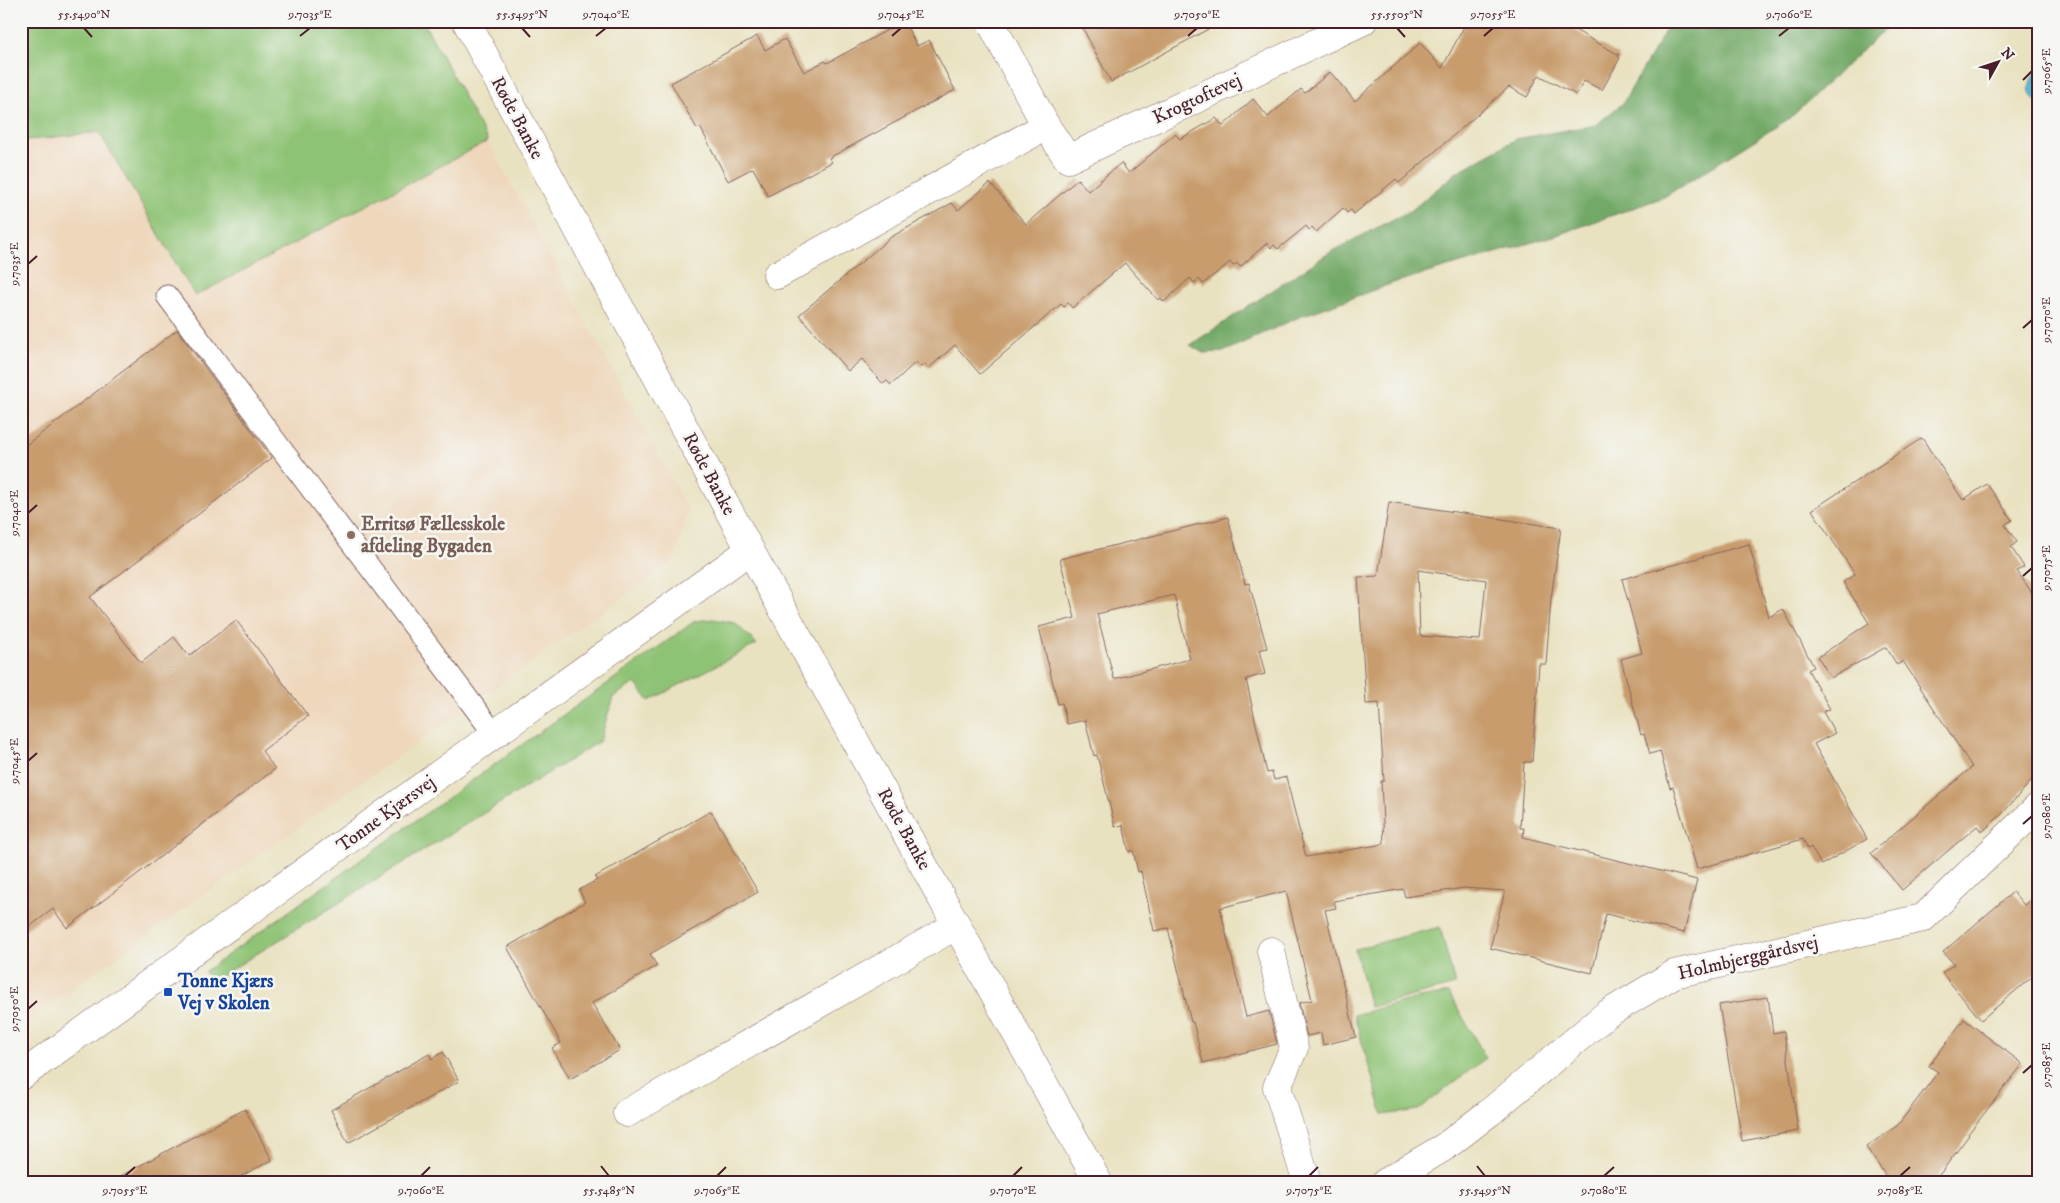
<svg xmlns="http://www.w3.org/2000/svg" width="2060" height="1203" font-family="'IM FELL DW Pica',serif">
	<style>
		.built { fill: #eed7bb }
		.green { fill: #8ec375; stroke: #6c7150 }
		.forest { fill: #72a966; stroke: #5e6448 }
		.water { fill: #58bbd6; stroke: #516d80 }
		.building { fill: #c89c6d; fill-rule: evenodd }
		.lines { fill: none; stroke-linecap: round; stroke-linejoin: round }
		.service-casing { stroke: #826360; stroke-width: 23 }
		.minor-casing { stroke: #826360; stroke-width: 29 }
		.tertiary-casing { stroke: #826360; stroke-width: 29 }
		.service { stroke: #fff; stroke-width: 21 }
		.minor { stroke: #fff; stroke-width: 28 }
		.tertiary { stroke: #fff; stroke-width: 28 }
		.ticks { fill: none; stroke: #4a1f2b; stroke-width: 2 }
		.education-dot { fill: #8d6e63; stroke: #f6f6f2; stroke-width: 2 }
		.transit-dot { fill: #1a4fb4; stroke: #f6f6f2; stroke-width: 2 }
		.labels { text-anchor: middle; dominant-baseline: central; stroke-width: 5; stroke-linejoin: round; paint-order: stroke }
		.street-label { font-size: 19px; fill: #4a1f2b; stroke: #f6f6f2 }
		.education-label { font-size: 19px; font-weight: bold; fill: #785e54; stroke: #f6f6f2; text-anchor: start }
		.transit-label { font-size: 19px; font-weight: bold; fill: #164399; stroke: #f6f6f2; text-anchor: start }
		.neatline { fill: none; stroke: #4a1f2b; stroke-width: 2 }
		.ticks-label { font-size: 12px; text-anchor: middle; fill: #4a1f2b }
	</style>
	<rect width="100%" height="100%" fill="#f6f6f2"/>
	<filter id="ink" filterUnits="userSpaceOnUse"><feTurbulence type="fractalNoise" baseFrequency=".02" numOctaves="2"/><feDisplacementMap in="SourceGraphic" scale="10" xChannelSelector="R" yChannelSelector="G"/><feConvolveMatrix kernelMatrix="1 2 1 2 8 2 1 2 1" color-interpolation-filters="sRGB"/></filter>
	<filter id="wash" filterUnits="userSpaceOnUse"><feTurbulence type="fractalNoise" baseFrequency=".0096" numOctaves="4" result="noise"/><feDisplacementMap in="SourceGraphic" scale="20" xChannelSelector="R" yChannelSelector="G"/><feGaussianBlur stdDeviation="1.12" result="paint"/><feColorMatrix in="noise" values="0 0 0 0 0 0 0 0 0 0 0 0 0 0 0 0 0 1.4 0 .05"/><feComposite in="paint" operator="in"/></filter>
	<g filter="url(#wash)">
		<rect width="100%" height="100%" fill="#e9e2c1"/>
		<!-- built -->
		<polygon class="built" points="21,21 423,21 688,510 674,560 21,1025"/>
		<!-- green -->
		<g class="green">
			<polygon points="21,21 423,21 488,141 195,296 99,132 21,141"/>
			<polygon points="713,619 735,623 757,644 649,701 635,683 613,697 600,741 213,981 204,972 695,621"/>
			<polygon points="1440,927 1455,985 1370,1007 1355,949"/>
			<polygon points="1449,993 1486,1058 1418,1110 1383,1115 1354,1015 1414,999"/>
		</g>
		<!-- forest -->
		<polygon class="forest" points="1671,21 1894,21 1790,118 1664,197 1557,235 1393,283 1299,317 1223,352 1203,353 1190,345 1332,251 1413,209 1457,172 1516,139 1596,125 1623,103"/>
		<!-- water -->
		<path class="water" d="M2039 65V104C2023 91 2030 81 2039 65Z"/>
		<g id="blocks">
			<!-- building -->
			<g class="building">
				<polygon points="904,21 917,46 929,40 955,90 829,158 832,162 768,196 753,168 728,181 700,127 697,129 671,83 757,36 765,50 785,39 804,72 825,61 827,63"/>
				<polygon points="1079,21 1223,21 1111,82"/>
				<polygon points="1467,21 1559,21 1619,55 1618,57 1620,58 1602,90 1584,81 1576,95 1539,75 1527,97 1509,87 1399,183 1396,179 1354,214 1351,210 1347,213 1343,208 1316,232 1312,227 1309,230 1306,226 1278,249 1274,245 1271,248 1267,243 1240,267 1237,263 1233,266 1230,262 1203,284 1199,279 1194,283 1190,278 1164,302 1161,298 1158,300 1125,263 1072,308 1068,303 1064,307 1061,304 980,374 955,345 929,368 924,364 921,367 916,362 891,385 887,381 883,384 862,359 848,371 799,315 891,237 952,203 958,210 990,183 1026,224 1078,179 1088,191 1121,163 1129,173 1175,134 1180,139 1216,118 1223,126 1253,99 1268,117 1301,89 1305,93 1330,72 1355,101 1420,43 1442,68"/>
				<polygon points="177,330 272,458 90,597 141,663 174,637 189,656 236,620 308,716 262,751 275,769 67,928 53,909 21,933 21,449"/>
				<polygon points="1922,438 1963,500 1987,484 2012,520 2005,525 2017,542 2011,547 2024,567 2017,571 2039,603 2039,772 2002,814 1982,832 1977,826 1902,890 1871,853 1972,767 1903,661 1897,665 1886,647 1831,678 1818,657 1869,623 1843,582 1855,574 1812,510"/>
				<path d="M1389 502 1561 528 1551 599 1546 664H1539L1532 762H1524L1520 828H1524L1523 837 1697 880 1684 933 1606 914 1592 973 1490 948 1505 891 1464 888 1405 897 1403 889 1334 901 1336 908 1325 910 1356 1037 1323 1045 1321 1033 1307 1036 1299 1003 1312 1000 1286 891 1220 908 1246 1017 1269 1011 1277 1044 1203 1063 1193 1022H1191L1168 928 1154 931 1141 871 1138 872 1133 850 1129 852 1123 825 1115 827 1097 755 1094 756 1085 720 1067 724 1062 703 1058 704 1039 627 1075 618 1060 559 1228 517 1245 584 1249 583 1267 648 1259 650 1265 674 1246 679 1267 773 1272 772 1274 780 1286 777 1306 857 1384 844 1381 781H1384L1379 703 1366 704 1358 577 1378 576ZM1418 570 1486 580 1480 640 1420 636ZM1174 595 1190 659 1114 679 1097 614Z"/>
				<polygon points="1749,544 1769,617 1783,609 1814,667 1808,670 1830,709 1823,712 1835,733 1814,744 1867,839 1821,865 1811,847 1808,849 1803,839 1697,869 1673,787 1670,788 1660,751 1650,754 1644,734 1641,735 1621,659 1642,653 1622,579"/>
				<polygon points="711,811 758,892 650,954 657,966 592,1003 620,1050 570,1079 552,1048 561,1043 507,947 585,902 579,890 597,880 595,877"/>
				<polygon points="2013,892 2024,905 2039,892 2039,971 1981,1020 1942,973 1954,964 1943,952"/>
				<polygon points="1768,997 1773,1033 1784,1031 1798,1131 1742,1141 1719,1005"/>
				<polygon points="1964,1019 2023,1064 1968,1134 1969,1135 1934,1182 1890,1182 1866,1147 1898,1125 1938,1072 1929,1066"/>
				<polygon points="443,1052 459,1081 348,1143 331,1110 429,1054 432,1059"/>
				<polygon points="245,1109 272,1160 230,1182 109,1182"/>
			</g>
		</g>
	</g>
	<g filter="url(#ink)">
		<use href="#blocks" fill-opacity="0" stroke="#826360" stroke-width="1"/>
		<g class="lines">
			<defs>
				<polyline id="service" points="167,296 495,735"/>
				<g id="minor">
					<polyline points="990,21 1046,126 1068,159 1363,21"/>
					<polyline points="777,275 1046,126"/>
					<polyline points="1271,951 1294,1048 1277,1087 1307,1182"/>
					<polyline points="21,1076 750,550"/>
					<polyline points="627,1113 957,925"/>
					<polyline points="1386,1182 1446,1146 1490,1112 1607,1014 1674,974 1923,918 2039,806"/>
				</g>
				<polyline id="tertiary" points="466,21 750,550 1098,1182"/>
			</defs>
			<!-- service casing -->
			<use href="#service" class="service-casing"/>
			<!-- minor casing -->
			<use href="#minor" class="minor-casing"/>
			<!-- tertiary casing -->
			<use href="#tertiary" class="tertiary-casing"/>
			<!-- service -->
			<use href="#service" class="service"/>
			<!-- minor -->
			<use href="#minor" class="minor"/>
			<!-- tertiary -->
			<use href="#tertiary" class="tertiary"/>
		</g>
	</g>
	<!-- ticks -->
	<path class="ticks" d="M84 28 92 37M522 28 530 37M1397 28 1405 37M300 36 310 28M596 36 606 28M892 36 901 28M1188 36 1197 28M1484 36 1493 28M1779 36 1789 28M2023 80 2032 71M28 264 37 256M2023 328 2032 320M28 513 37 505M2023 576 2032 568M28 761 37 753M2023 824 2032 816M28 1009 37 1001M2023 1073 2032 1065M601 1166 609 1176M1477 1166 1485 1176M125 1176 135 1167M421 1176 430 1167M717 1176 726 1167M1013 1176 1022 1167M1309 1176 1318 1167M1604 1176 1614 1167M1900 1176 1910 1167"/>
	<!-- markers -->
	<circle class="education-dot" cx="351" cy="535" r="5"/>
	<rect class="transit-dot" x="163" y="987" width="10" height="10" rx="2.5"/>
	<g class="labels">
		<!-- street labels -->
		<g class="street-label">
			<text transform="translate(1197 99) rotate(-25)">Krogtoftevej</text>
			<text transform="translate(517 118) rotate(62)">Røde Banke</text>
			<text transform="translate(709 474) rotate(62)">Røde Banke</text>
			<text transform="translate(386 814) rotate(-36)">Tonne Kjærsvej</text>
			<text transform="translate(904 829) rotate(61)">Røde Banke</text>
			<text transform="translate(1748 958) rotate(-13)">Holmbjerggårdsvej</text>
		</g>
		<!-- education labels -->
		<g class="education-label">
			<text x="361" y="524">Erritsø Fællesskole<tspan x="361" dy="22">afdeling Bygaden</tspan></text>
		</g>
		<!-- transit labels -->
		<g class="transit-label">
			<text x="178" y="981">Tonne Kjærs<tspan x="178" dy="22">Vej v Skolen</tspan></text>
		</g>
	</g>
	<!-- margin -->
	<rect width="2060" height="1203" fill="none" stroke="#f6f6f2" stroke-width="55"/>
	<!-- north arrow -->
	<g transform="translate(1998 62) rotate(50)" stroke="#f6f6f2" stroke-width="4" paint-order="stroke">
	<path d="M0-4L9 19L0 12L-9 19Z" fill="#4a1f2b"/>
	<text y="-8" font-size="14" font-weight="bold" text-anchor="middle" fill="#4a1f2b">N</text>
	</g>
	<rect x="28" y="28" width="2004" height="1148" class="neatline"/>
	<g class="ticks-label">
		<text x="84" y="18">55.5490°N</text>
		<text x="310" y="18">9.7035°E</text>
		<text x="522" y="18">55.5495°N</text>
		<text x="606" y="18">9.7040°E</text>
		<text x="901" y="18">9.7045°E</text>
		<text x="1197" y="18">9.7050°E</text>
		<text x="1397" y="18">55.5505°N</text>
		<text x="1493" y="18">9.7055°E</text>
		<text x="1789" y="18">9.7060°E</text>
		<text transform="translate(2046 71) rotate(-90)" y="4">9.7065°E</text>
		<text transform="translate(14 264) rotate(-90)" y="4">9.7035°E</text>
		<text transform="translate(2046 320) rotate(-90)" y="4">9.7070°E</text>
		<text transform="translate(14 513) rotate(-90)" y="4">9.7040°E</text>
		<text transform="translate(2046 568) rotate(-90)" y="4">9.7075°E</text>
		<text transform="translate(14 761) rotate(-90)" y="4">9.7045°E</text>
		<text transform="translate(2046 816) rotate(-90)" y="4">9.7080°E</text>
		<text transform="translate(14 1009) rotate(-90)" y="4">9.7050°E</text>
		<text transform="translate(2046 1065) rotate(-90)" y="4">9.7085°E</text>
		<text x="125" y="1194">9.7055°E</text>
		<text x="421" y="1194">9.7060°E</text>
		<text x="609" y="1194">55.5485°N</text>
		<text x="717" y="1194">9.7065°E</text>
		<text x="1013" y="1194">9.7070°E</text>
		<text x="1309" y="1194">9.7075°E</text>
		<text x="1485" y="1194">55.5495°N</text>
		<text x="1604" y="1194">9.7080°E</text>
		<text x="1900" y="1194">9.7085°E</text>
	</g>
</svg>
